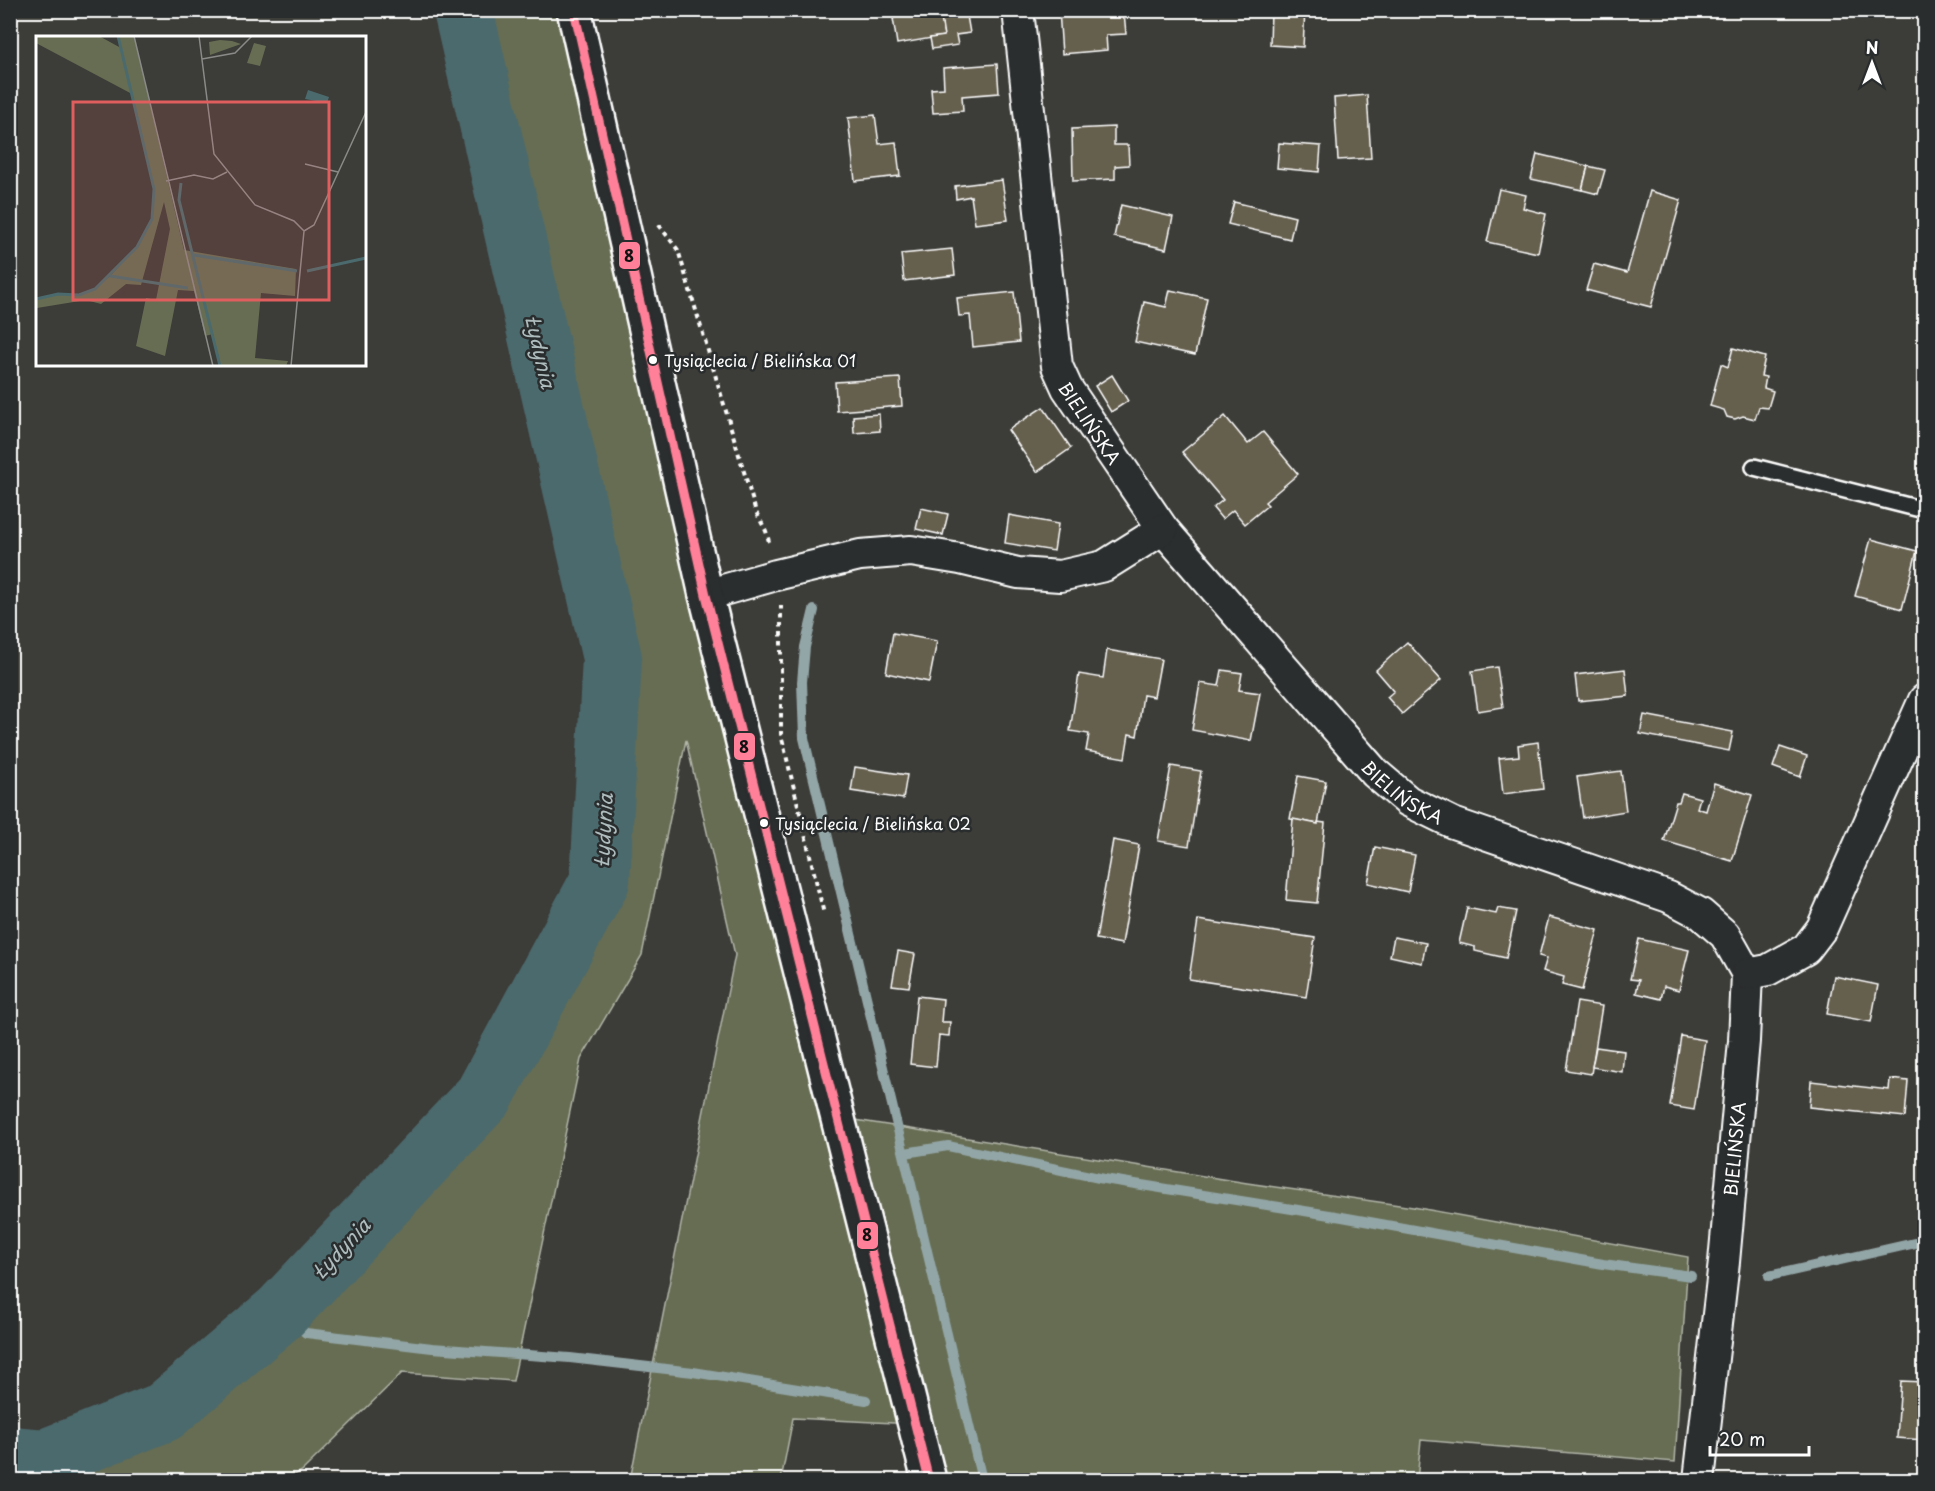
<svg xmlns="http://www.w3.org/2000/svg" width="1935" height="1491" font-family="'Playpen Sans',sans-serif">
	<style>
		.green { fill: #666d53; stroke: #b2b6a9; stroke-width: 1.5 }
		.lines { fill: none; stroke-linecap: round; stroke-linejoin: round }
		.stream { stroke: #93a6a7; stroke-width: 10 }
		.river { stroke: #4b6a6d; stroke-width: 60 }
		.building { fill: #655e4e; stroke: #fff; stroke-width: 1.5 }
		.service-casing { stroke: #fff; stroke-width: 20 }
		.minor-casing { stroke: #fff; stroke-width: 34 }
		.secondary-casing { stroke: #fff; stroke-width: 38 }
		.path { stroke: #fff; stroke-width: 4; stroke-dasharray: 4.5 4.5; stroke-linecap: butt }
		.service { stroke: #2a2d2e; stroke-width: 15 }
		.minor { stroke: #2a2d2e; stroke-width: 30 }
		.secondary { stroke: #2a2d2e; stroke-width: 33 }
		.bus-1-casing { stroke: #2a2d2e; stroke-width: 14 }
		.bus-1 { stroke: #ff8098; stroke-width: 9 }
		.bus-dot { fill: #fff; stroke: #2a2d2e; stroke-width: 2 }
		.labels { text-anchor: middle; dominant-baseline: central; stroke-width: 5; stroke-linejoin: round; paint-order: stroke }
		.bus-label { font-size: 16px; fill: #fff; stroke: #2a2d2e; text-anchor: start }
		.street-label { font-size: 18px; fill: #fff; stroke: #2a2d2e }
		.water-label { font-size: 20px; font-style: italic; fill: #aebcbd; stroke: #2a2d2e }
		.inset-river { fill: none; stroke: #4b6a6d; stroke-width: 3 }
		.inset-road { fill: none; stroke: #8a8a88; stroke-width: 1.5 }
		.view { fill: #e05e5e; fill-opacity: 0.15; stroke: #e05e5e; stroke-width: 3 }
		.inset-edge { fill: none; stroke: #fff; stroke-width: 3 }
		.line-badge { stroke: #2a2d2e; stroke-width: 2 }
		.pale-badge-label { font-size: 16px; text-anchor: middle; font-weight: bold; fill: #111 }
	</style>
	<rect width="100%" height="100%" fill="#3c3c38"/>
	<filter id="ink" filterUnits="userSpaceOnUse"><feTurbulence type="fractalNoise" baseFrequency=".0167" numOctaves="2"/><feDisplacementMap in="SourceGraphic" scale="12" xChannelSelector="R" yChannelSelector="G"/><feConvolveMatrix kernelMatrix="1 2 1 2 8 2 1 2 1" color-interpolation-filters="sRGB"/></filter>
	<g filter="url(#ink)">
		<!-- green -->
		<polygon class="green" points="463,11 574,11 837,1117 1247,1183 1413,1207 1688,1257 1675,1462 1421,1440 1417,1480 929,1480 914,1424 793,1418 781,1480 630,1480 735,955 686,740 642,955 581,1059 513,1381 402,1373 302,1471 285,1480 11,1480 10,1456 45,1458 164,1412 281,1312 484,1096 600,881 612,658"/>
		<g class="lines">
			<!-- stream -->
			<g class="stream">
				<polyline points="814,610 805,647 802,682 804,738 982,1480"/>
				<polyline points="905,1153 948,1146 1104,1179 1342,1217 1603,1264 1691,1276"/>
				<polyline points="1769,1276 1924,1241"/>
				<polyline points="281,1312 306,1333 432,1348 570,1358 693,1372 866,1400"/>
			</g>
			<!-- river -->
			<polyline class="river" points="10,1456 45,1459 164,1412 281,1312 484,1096 600,881 612,658 463,10"/>
		</g>
		<!-- building -->
		<g class="building">
			<polygon points="933,10 940,10 944,36 897,44 893,18"/>
			<polygon points="940,10 966,10 970,33 956,35 958,45 932,49 930,38 944,36"/>
			<polygon points="1059,10 1124,12 1126,34 1106,35 1107,50 1062,54"/>
			<polygon points="1271,10 1305,10 1303,47 1270,45"/>
			<polygon points="997,64 999,93 962,96 963,111 933,113 931,89 944,88 943,68"/>
			<polygon points="1367,95 1371,158 1338,160 1334,98"/>
			<polygon points="875,115 879,144 896,142 900,176 855,181 848,118"/>
			<polygon points="1114,127 1114,145 1128,145 1129,165 1115,166 1115,179 1073,181 1072,129"/>
			<polygon points="1279,143 1321,146 1319,172 1277,168"/>
			<polygon points="1537,154 1588,166 1582,190 1531,179"/>
			<polygon points="1588,166 1605,170 1598,194 1582,190"/>
			<polygon points="1002,180 1008,220 975,224 971,196 956,199 955,186"/>
			<polygon points="1499,189 1526,195 1523,208 1546,214 1538,253 1487,242"/>
			<polygon points="1650,191 1681,200 1651,307 1586,290 1594,264 1627,273"/>
			<polygon points="1234,202 1295,217 1290,239 1228,224"/>
			<polygon points="1121,205 1173,217 1166,249 1114,237"/>
			<polygon points="952,249 955,275 904,281 901,254"/>
			<polygon points="1170,290 1207,298 1195,355 1135,342 1144,302 1166,307"/>
			<polygon points="1014,292 1019,342 973,347 970,315 959,316 957,298"/>
			<polygon points="1733,348 1765,357 1761,376 1766,377 1764,388 1773,391 1768,408 1759,407 1755,419 1743,416 1735,419 1727,417 1724,410 1710,406 1721,364 1728,367"/>
			<polygon points="1112,375 1128,401 1111,412 1095,386"/>
			<polygon points="900,378 902,406 837,411 835,382"/>
			<polygon points="1043,407 1071,448 1037,472 1008,430"/>
			<polygon points="879,414 880,431 854,433 853,416"/>
			<polygon points="1225,416 1248,444 1263,432 1298,474 1265,502 1268,505 1245,524 1233,510 1222,519 1213,508 1223,500 1182,452"/>
			<polygon points="1924,458 1924,475 1918,473"/>
			<polygon points="921,508 948,514 943,535 916,529"/>
			<polygon points="1009,515 1058,524 1054,551 1005,543"/>
			<polygon points="1871,539 1917,551 1902,609 1855,596"/>
			<polygon points="893,633 937,641 929,682 886,673"/>
			<polygon points="1407,642 1441,680 1402,714 1387,697 1394,691 1376,670"/>
			<polygon points="1107,650 1161,659 1154,697 1143,695 1137,736 1129,734 1125,758 1086,751 1089,734 1070,731 1079,674 1103,678"/>
			<polygon points="1497,667 1503,707 1478,711 1472,671"/>
			<polygon points="1625,669 1628,696 1578,701 1575,675"/>
			<polygon points="1222,670 1242,673 1239,690 1260,693 1251,741 1192,730 1200,683 1219,686"/>
			<polygon points="1644,715 1733,732 1729,751 1640,734"/>
			<polygon points="1538,742 1543,789 1503,794 1499,758 1519,756 1518,745"/>
			<polygon points="1780,747 1807,756 1800,777 1773,767"/>
			<polygon points="1171,766 1201,771 1189,846 1158,841"/>
			<polygon points="855,767 907,775 903,799 851,791"/>
			<polygon points="1621,771 1626,811 1583,818 1577,777"/>
			<polygon points="1298,776 1326,781 1318,824 1290,819"/>
			<polygon points="1714,783 1752,795 1732,861 1664,841 1676,802 1679,802 1682,793 1700,798 1697,808 1706,811"/>
			<polygon points="1293,819 1318,824 1318,822 1325,823 1317,903 1286,900"/>
			<polygon points="1113,840 1139,845 1122,944 1096,939"/>
			<polygon points="1375,847 1415,855 1408,892 1368,883"/>
			<polygon points="1467,908 1496,914 1498,908 1516,911 1506,958 1475,951 1475,947 1459,943"/>
			<polygon points="1549,917 1598,930 1582,990 1562,985 1564,977 1543,971 1547,958 1539,956"/>
			<polygon points="1198,920 1315,938 1306,997 1189,979"/>
			<polygon points="1394,937 1426,943 1422,963 1390,956"/>
			<polygon points="1639,939 1689,950 1679,990 1664,986 1661,999 1636,993 1639,980 1630,979"/>
			<polygon points="898,951 915,954 909,987 892,985"/>
			<polygon points="1834,976 1878,985 1871,1022 1827,1014"/>
			<polygon points="917,996 943,999 941,1022 950,1022 949,1036 939,1035 936,1067 910,1064"/>
			<polygon points="1577,1002 1602,1006 1591,1074 1566,1070"/>
			<polygon points="1681,1036 1705,1040 1694,1110 1670,1106"/>
			<polygon points="1596,1047 1624,1051 1622,1072 1592,1067"/>
			<polygon points="1890,1079 1908,1081 1905,1117 1809,1107 1811,1081 1889,1090"/>
			<polygon points="1901,1381 1924,1382 1924,1440 1897,1438"/>
		</g>
		<g class="lines">
			<defs>
				<polyline id="service" points="1754,467 1924,510"/>
				<g id="minor">
					<path id="s1" d="M1018 10 1057 366 1067 388 1163 529 1375 773 1408 801 1453 823 1669 897 1701 914 1725 935 1747 974 1744 1041 1724 1262 1699 1480"/>
					<polyline points="706,595 776,575 860,555 911,551 960,559 1018,573 1060,576 1104,566 1163,529"/>
					<polyline points="1747,974 1768,970 1806,949 1822,928 1924,700"/>
				</g>
				<polyline id="secondary" points="574,10 706,595 929,1480"/>
			</defs>
			<!-- service casing -->
			<use href="#service" class="service-casing"/>
			<!-- minor casing -->
			<use href="#minor" class="minor-casing"/>
			<!-- secondary casing -->
			<use href="#secondary" class="secondary-casing"/>
			<!-- path -->
			<g class="path">
				<polyline points="659,225 678,250 756,512 766,531 770,545"/>
				<polyline points="781,605 781,734 824,914"/>
			</g>
			<!-- service -->
			<use href="#service" class="service"/>
			<!-- minor -->
			<use href="#minor" class="minor"/>
			<!-- secondary -->
			<use href="#secondary" class="secondary"/>
			<defs>
				<polyline id="bus-1" points="574,10 706,595 929,1480"/>
			</defs>
			<!-- bus-1 casing -->
			<use href="#bus-1" class="bus-1-casing"/>
			<!-- bus-1 -->
			<use href="#bus-1" class="bus-1"/>
		</g>
	</g>
	<!-- markers -->
	<g class="bus-dot">
		<circle cx="653" cy="360" r="5"/>
		<circle cx="764" cy="823" r="5"/>
	</g>
	<g class="labels">
		<!-- bus labels -->
		<g class="bus-label">
			<text x="664" y="360">Tysiąclecia / Bielińska 01</text>
			<text x="775" y="823">Tysiąclecia / Bielińska 02</text>
		</g>
		<!-- street labels -->
		<g class="street-label">
			<text stroke="none"><textPath href="#s1" startOffset="424">BIELIŃSKA</textPath></text>
			<text stroke="none"><textPath href="#s1" startOffset="910">BIELIŃSKA</textPath></text>
			<text transform="translate(1734 1149) rotate(-85)">BIELIŃSKA</text>
		</g>
		<!-- water labels -->
		<g class="water-label">
			<text transform="translate(541 352) rotate(77)">Łydynia</text>
			<text transform="translate(603 830) rotate(-87)">Łydynia</text>
			<text transform="translate(341 1248) rotate(-47)">Łydynia</text>
		</g>
	</g>
	<!-- overview -->
	<g transform="translate(36 36)">
		<rect width="330" height="330" fill="#3c3c38"/>
		<path d="M0 0H63L85 12 82 0H98L148 214 260 233 259 260 225 257 219 322 252 325 250 330H185L177 298 169 300 158 255 142 254 129 320 100 310 110 262 120 264 134 193 128 166 105 249 90 248 65 268 50 264 1 272 0 276V263L22 258 43 259 59 253 74 240 101 211 116 183 118 153 96 58 0 7ZM184 4 196 5 205 8 174 19 173 6ZM218 7 230 10 224 30 211 27Z" fill="#666d53"/>
		<path d="M272 54 293 61 291 67 269 63Z" fill="#4b6a6d"/>
		<path class="inset-river" d="M145 147 143 164 184 330M158 219 261 235M271 235 330 222M74 240 152 252M0 263 22 258 43 259 59 253 101 211 116 183 118 153 82 0"/>
		<path class="inset-road" d="M98 0 177 330M163 0 178 118 219 169 258 185 268 195 255 330M166 23 199 17 216 0M269 128 302 136M130 145 158 139 177 143 191 136M268 195 278 189 330 76"/>
		<path class="view" d="M37 66H293V264H37Z"/>
		<rect width="330" height="330" class="inset-edge"/>
	</g>
	<g class="line-badge">
		<rect x="618" y="241" width="23" height="29" rx="6" fill="#ff8098"/>
		<rect x="733" y="732" width="23" height="29" rx="6" fill="#ff8098"/>
		<rect x="856" y="1221" width="23" height="29" rx="6" fill="#ff8098"/>
	</g>
	<g class="pale-badge-label">
		<text x="629" y="262">8</text>
		<text x="744" y="753">8</text>
		<text x="867" y="1241">8</text>
	</g>
	<!-- margin -->
	<rect width="1935" height="1491" fill="none" stroke="#2a2d2e" stroke-width="36"/>
	<rect x="18" y="18" width="1899" height="1455" fill="none" stroke="#fff" stroke-width="2" filter="url(#ink)"/>
	<!-- north arrow -->
	<g transform="translate(1872 63)" stroke="#2a2d2e" stroke-width="4.5" paint-order="stroke">
	<path d="M0-4.5L10 22L0 15L-10 22Z" fill="#ffffff"/>
	<text y="-9" font-size="16" font-weight="bold" text-anchor="middle" fill="#ffffff">N</text>
	</g>
	<!-- scale -->
	<path d="M1710 1446v9h99v-9" fill="none" stroke="#ffffff" stroke-width="3"/>
	<text x="1719" y="1446" font-size="18" fill="#ffffff" stroke="#2a2d2e" stroke-width="4.5" paint-order="stroke">20 m</text>
</svg>
